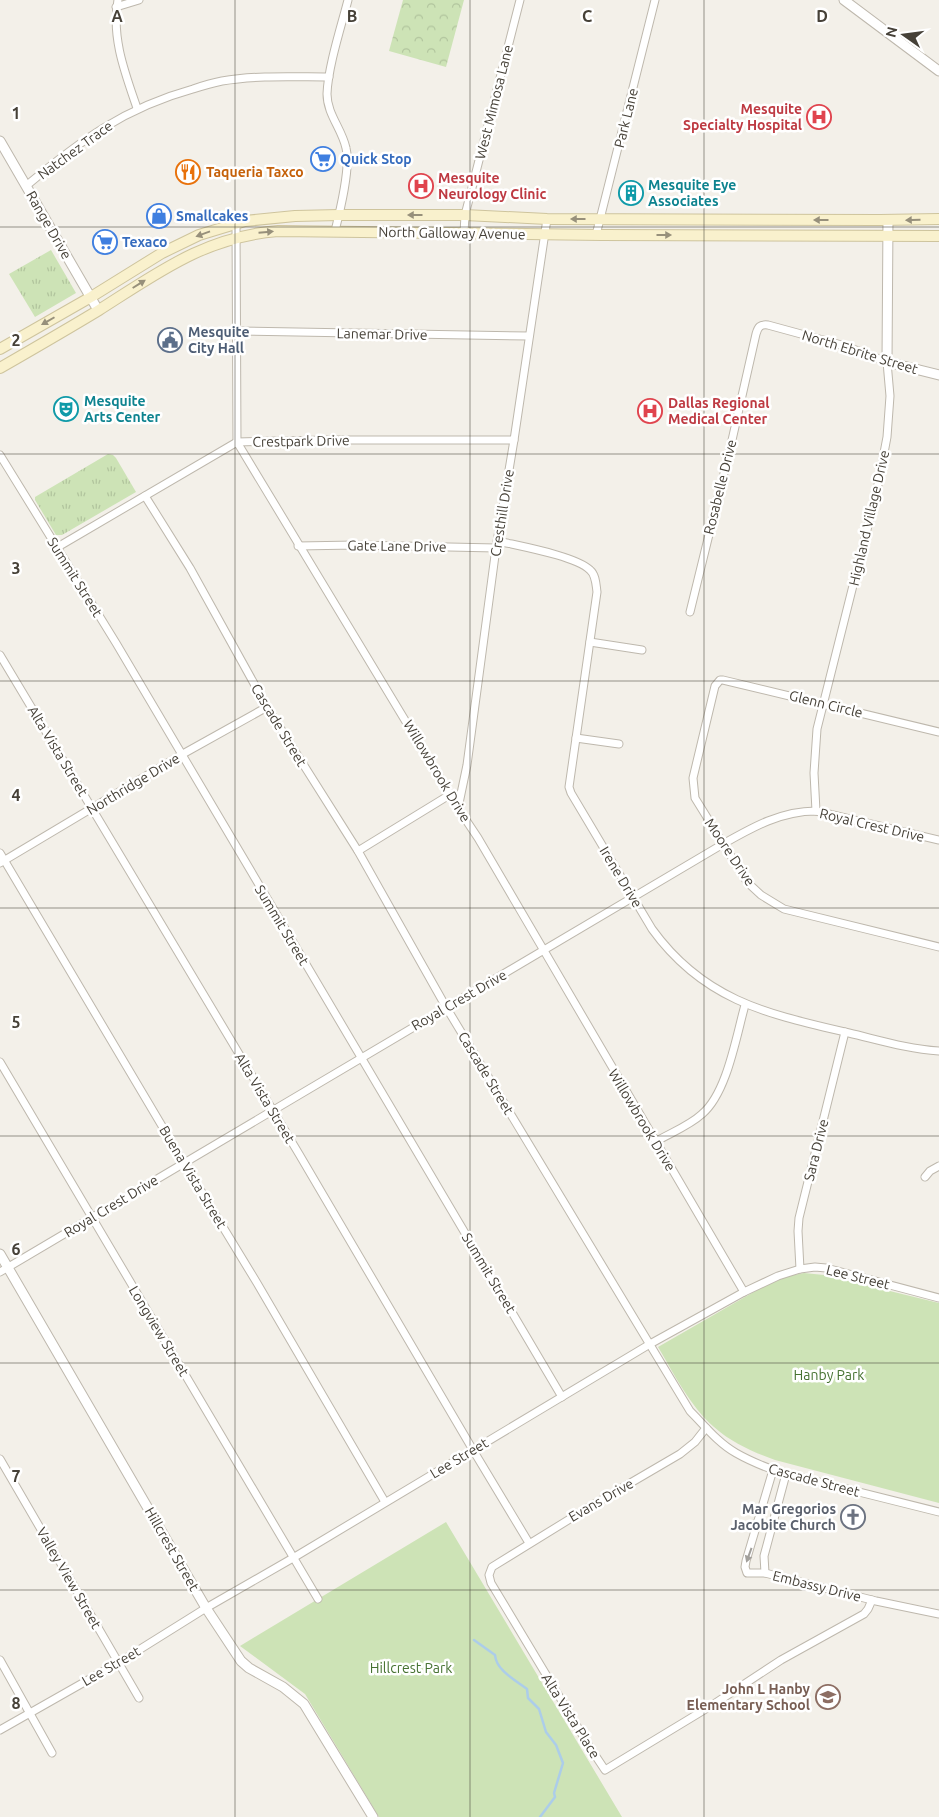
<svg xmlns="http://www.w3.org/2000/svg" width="939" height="1817" font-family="Ubuntu,sans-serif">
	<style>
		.grass { fill: url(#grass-tufts) }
		.forest { fill: url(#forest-crowns) }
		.park { fill: #cde3b6 }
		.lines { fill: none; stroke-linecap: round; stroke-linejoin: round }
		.stream { stroke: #accde9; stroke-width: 2.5 }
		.minor-casing { stroke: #beb8ad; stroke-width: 9 }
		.tertiary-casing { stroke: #beb8ad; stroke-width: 11 }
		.secondary-casing { stroke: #cec49d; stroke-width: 12 }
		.minor { stroke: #fff; stroke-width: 7 }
		.tertiary { stroke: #fff; stroke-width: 9 }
		.secondary { stroke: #f9f1cd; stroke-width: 10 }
		.oneway { fill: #97907b }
		.oneway2 { fill: #a2a09c }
		.grid { fill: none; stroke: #464138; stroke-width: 1; stroke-opacity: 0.55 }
		.labels { text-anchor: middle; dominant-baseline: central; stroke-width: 5; stroke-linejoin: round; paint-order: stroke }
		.street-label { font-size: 14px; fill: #464138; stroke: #fff }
		.health-label { font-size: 14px; font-weight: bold; fill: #be3a42; stroke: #fff; text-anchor: start }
		.shop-label { font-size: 14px; font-weight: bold; fill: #366cbe; stroke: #fff; text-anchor: start }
		.food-label { font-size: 14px; font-weight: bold; fill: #c56008; stroke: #fff; text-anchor: start }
		.culture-label { font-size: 14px; font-weight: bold; fill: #0d838f; stroke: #fff; text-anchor: start }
		.service-label { font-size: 14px; font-weight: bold; fill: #4e5e75; stroke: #fff; text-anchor: start }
		.park-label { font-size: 14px; fill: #467231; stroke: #fff }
		.worship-label { font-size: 14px; font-weight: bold; fill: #5b616d; stroke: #fff; text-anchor: end }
		.education-label { font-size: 14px; font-weight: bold; fill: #785e54; stroke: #fff; text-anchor: end }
		.grid-label { font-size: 16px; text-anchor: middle; font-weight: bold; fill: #464138; stroke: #fff; stroke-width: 5; stroke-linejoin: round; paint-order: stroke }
	</style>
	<defs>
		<pattern id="grass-tufts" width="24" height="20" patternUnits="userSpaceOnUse" patternTransform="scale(1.25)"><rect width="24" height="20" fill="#cde3b6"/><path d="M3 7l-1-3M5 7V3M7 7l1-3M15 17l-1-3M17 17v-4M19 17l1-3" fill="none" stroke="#b1c49d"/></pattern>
		<pattern id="forest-crowns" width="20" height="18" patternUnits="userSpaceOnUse" patternTransform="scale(1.25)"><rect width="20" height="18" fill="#cde3b6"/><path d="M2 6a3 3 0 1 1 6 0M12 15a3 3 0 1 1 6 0" fill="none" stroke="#b1c49d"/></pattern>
	</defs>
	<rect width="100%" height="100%" fill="#f3f0e9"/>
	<!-- grass -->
	<g class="grass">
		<polygon points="51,250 76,293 35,317 9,274"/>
		<polygon points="108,454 113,455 116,458 136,492 62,535 56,535 35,500 35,497"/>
	</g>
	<!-- forest -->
	<polygon class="forest" points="403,0 464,0 446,67 389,51"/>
	<!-- park -->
	<g class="park">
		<path d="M804 1273 824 1275 939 1303V1503L775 1460C753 1452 732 1443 714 1427 690 1406 674 1374 658 1347L771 1282 788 1276Z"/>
		<polygon points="446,1522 622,1817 379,1817 305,1694 240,1646"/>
	</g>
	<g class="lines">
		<!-- stream -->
		<path class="stream" d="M474 1640 495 1655C496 1670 515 1680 527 1689L528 1698 539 1709 546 1732 556 1745 563 1763 554 1793 555 1797 540 1817"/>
		<defs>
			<g id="minor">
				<path d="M118 0C111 37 125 73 137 108"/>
				<polyline points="116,7 139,0"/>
				<path d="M26 186C80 141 124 108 193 89 202 86 212 83 222 81 257 75 294 77 329 77"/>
				<polyline points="236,223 237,442 458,808 478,838 744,1292"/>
				<path d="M335 231C340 211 351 167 346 148 342 129 327 114 327 94 328 67 341 27 348 0"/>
				<polyline points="464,233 465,215 520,0"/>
				<polyline points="596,235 655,0"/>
				<polyline points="235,331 529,336"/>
				<polyline points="0,455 116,643 562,1397"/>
				<path d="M145 496 190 568 267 707 358 851 446 1007 690 1411C704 1425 718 1443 736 1453 750 1461 765 1467 779 1472L939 1512"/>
				<path d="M498 541C519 546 576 556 590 570 596 575 596 585 597 592L569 787 571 793 652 929C704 1001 768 1014 849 1033 879 1040 908 1049 939 1051"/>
				<polyline points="298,546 355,545 496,548"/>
				<polyline points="56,548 237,442 327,440 514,440"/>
				<path d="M690 612 730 449 756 334C758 327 760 324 768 325L845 346 887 362 890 396 887 437 877 490 817 729 814 773 816 811"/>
				<polyline points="590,642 642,650"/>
				<polyline points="0,655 299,1154 473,1450 529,1543"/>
				<polyline points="939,732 723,680 720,680 715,686 693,778 695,798 747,882 761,895 784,909 939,947"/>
				<polyline points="576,738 619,744"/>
				<polyline points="458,808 467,765 496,548 514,440 547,219"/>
				<polyline points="358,851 451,794"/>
				<polyline points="0,853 184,1163 257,1283 385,1502"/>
				<polyline points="0,863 181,755 267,707"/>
				<polyline points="0,1062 318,1599"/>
				<path d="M655 1142C670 1133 689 1126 702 1114 727 1093 736 1037 745 1005"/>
				<polyline points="925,1177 930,1171 939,1166"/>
				<polyline points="800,1269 798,1231 799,1218 845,1032"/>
				<path d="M0 1272 723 844C753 827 781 811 816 811L939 840"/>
				<polyline points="706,1428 695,1442 680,1454 586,1509 492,1567 489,1575 491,1583 589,1746 605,1770 714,1704 781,1660 864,1614 868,1609 872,1600"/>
				<polyline points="0,1459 139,1698"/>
				<polyline points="773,1470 746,1561 745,1567 747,1573 765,1573 876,1601 939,1614"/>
				<polyline points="765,1573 764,1556 786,1474"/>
				<polyline points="0,1660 52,1753"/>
				<polyline points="0,1730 118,1663 206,1608 293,1558 650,1344 744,1292 778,1276 800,1269 815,1267 826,1268 939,1298"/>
			</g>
			<g id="tertiary">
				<polyline points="844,0 939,71"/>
				<polyline points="0,141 98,310"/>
				<polyline points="888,220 887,362 939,375"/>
				<polyline points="0,1254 206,1608 241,1661 249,1668 283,1687 304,1704 373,1817"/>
			</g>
			<g id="secondary">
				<polyline points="0,349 91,297 162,253 199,235 245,221 295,216 339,215 465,215 547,219 880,220 939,219"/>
				<path d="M0 368C33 349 66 330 99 310 159 272 205 237 278 231L601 235 939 236"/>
			</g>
		</defs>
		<!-- minor casing -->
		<use href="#minor" class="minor-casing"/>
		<!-- tertiary casing -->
		<use href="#tertiary" class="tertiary-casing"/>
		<!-- secondary casing -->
		<use href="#secondary" class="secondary-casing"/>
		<!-- minor -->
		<use href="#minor" class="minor"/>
		<!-- tertiary -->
		<use href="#tertiary" class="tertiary"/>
		<!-- secondary -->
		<use href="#secondary" class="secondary"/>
	</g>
	<!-- one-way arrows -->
	<defs><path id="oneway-solid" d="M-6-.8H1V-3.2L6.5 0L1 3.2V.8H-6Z" transform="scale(1.25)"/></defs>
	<g class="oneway">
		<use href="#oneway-solid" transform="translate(415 215) rotate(-180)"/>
		<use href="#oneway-solid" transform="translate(578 219) rotate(-180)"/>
		<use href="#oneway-solid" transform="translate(821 220) rotate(-180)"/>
		<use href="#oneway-solid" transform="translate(913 220) rotate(178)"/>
		<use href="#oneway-solid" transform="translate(266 232) rotate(-5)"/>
		<use href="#oneway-solid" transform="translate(203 234) rotate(160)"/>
		<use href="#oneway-solid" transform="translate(664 235)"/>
		<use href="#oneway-solid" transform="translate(139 284) rotate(-32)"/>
		<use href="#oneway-solid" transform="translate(48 321) rotate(150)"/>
	</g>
	<use class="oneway2" href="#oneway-solid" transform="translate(749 1555) rotate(110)"/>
	<!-- grid -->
	<path class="grid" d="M235 0V1817M470 0V1817M704 0V1817M0 227H939M0 454H939M0 681H939M0 908H939M0 1136H939M0 1363H939M0 1590H939"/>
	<!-- icons -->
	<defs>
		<symbol id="hospital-ring" viewBox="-11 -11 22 22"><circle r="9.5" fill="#fff" stroke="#e0444e" stroke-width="1.5"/><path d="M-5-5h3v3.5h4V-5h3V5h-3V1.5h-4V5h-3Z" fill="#e0444e"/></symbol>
		<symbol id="supermarket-ring" viewBox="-11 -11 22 22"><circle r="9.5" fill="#fff" stroke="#3f7fe0" stroke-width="1.5"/><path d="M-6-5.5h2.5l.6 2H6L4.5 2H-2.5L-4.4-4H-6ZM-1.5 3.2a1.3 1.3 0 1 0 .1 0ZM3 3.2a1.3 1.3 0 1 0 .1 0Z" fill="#3f7fe0"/></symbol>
		<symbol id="restaurant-ring" viewBox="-11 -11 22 22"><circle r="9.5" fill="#fff" stroke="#e8710a" stroke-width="1.5"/><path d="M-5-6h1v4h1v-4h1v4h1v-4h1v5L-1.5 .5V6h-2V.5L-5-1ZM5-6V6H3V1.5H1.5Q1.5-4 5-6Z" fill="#e8710a"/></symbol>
		<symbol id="building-ring" viewBox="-11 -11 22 22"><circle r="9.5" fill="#fff" stroke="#0f9aa8" stroke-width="1.5"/><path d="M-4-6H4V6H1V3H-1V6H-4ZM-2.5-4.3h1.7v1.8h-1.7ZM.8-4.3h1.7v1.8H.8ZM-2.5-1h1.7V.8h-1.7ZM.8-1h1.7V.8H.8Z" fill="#0f9aa8"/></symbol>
		<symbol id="shop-ring" viewBox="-11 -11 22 22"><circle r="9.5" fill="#fff" stroke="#3f7fe0" stroke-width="1.5"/><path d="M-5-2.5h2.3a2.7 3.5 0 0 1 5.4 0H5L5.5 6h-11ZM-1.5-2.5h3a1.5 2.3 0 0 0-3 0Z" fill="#3f7fe0"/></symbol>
		<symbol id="civic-ring" viewBox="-11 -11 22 22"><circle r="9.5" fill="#fff" stroke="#5c6f8a" stroke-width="1.5"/><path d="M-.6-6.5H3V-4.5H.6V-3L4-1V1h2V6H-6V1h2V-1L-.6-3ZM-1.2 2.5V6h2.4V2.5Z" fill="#5c6f8a"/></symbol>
		<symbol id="theatre-ring" viewBox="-11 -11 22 22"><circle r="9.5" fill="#fff" stroke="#0f9aa8" stroke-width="1.5"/><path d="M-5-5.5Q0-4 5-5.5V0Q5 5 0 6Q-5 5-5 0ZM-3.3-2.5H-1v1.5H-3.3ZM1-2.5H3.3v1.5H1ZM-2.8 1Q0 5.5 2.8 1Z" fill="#0f9aa8"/></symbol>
		<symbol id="church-ring" viewBox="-11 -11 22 22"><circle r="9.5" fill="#fff" stroke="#6b7280" stroke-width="1.5"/><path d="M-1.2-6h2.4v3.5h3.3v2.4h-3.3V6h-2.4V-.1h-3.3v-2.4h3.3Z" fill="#6b7280"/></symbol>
		<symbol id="school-ring" viewBox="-11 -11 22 22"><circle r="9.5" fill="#fff" stroke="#8d6e63" stroke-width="1.5"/><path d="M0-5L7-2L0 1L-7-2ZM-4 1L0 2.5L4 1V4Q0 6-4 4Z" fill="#8d6e63"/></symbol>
	</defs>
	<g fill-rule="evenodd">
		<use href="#hospital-ring" x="805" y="103" width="28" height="28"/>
		<use href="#supermarket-ring" x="309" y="145" width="28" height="28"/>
		<use href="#restaurant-ring" x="174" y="158" width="28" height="28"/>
		<use href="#hospital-ring" x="407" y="172" width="28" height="28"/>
		<use href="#building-ring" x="617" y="179" width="28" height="28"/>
		<use href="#shop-ring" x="145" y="202" width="28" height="28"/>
		<use href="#supermarket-ring" x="91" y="228" width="28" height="28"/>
		<use href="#civic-ring" x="156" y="326" width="28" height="28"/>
		<use href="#theatre-ring" x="52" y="395" width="28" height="28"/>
		<use href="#hospital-ring" x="636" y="397" width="28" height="28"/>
		<use href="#church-ring" x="839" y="1503" width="28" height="28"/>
		<use href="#school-ring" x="814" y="1683" width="28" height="28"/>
	</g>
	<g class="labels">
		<!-- street labels -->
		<g class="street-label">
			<text transform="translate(494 102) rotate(-76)">West Mimosa Lane</text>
			<text transform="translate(626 118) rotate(-76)">Park Lane</text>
			<text transform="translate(75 150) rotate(-36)">Natchez Trace</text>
			<text transform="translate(49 225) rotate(60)">Range Drive</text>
			<text transform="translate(452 233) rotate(1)">North Galloway Avenue</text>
			<text transform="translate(382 334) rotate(1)">Lanemar Drive</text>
			<text transform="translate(860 352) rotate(17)">North Ebrite Street</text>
			<text transform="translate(301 441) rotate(-1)">Crestpark Drive</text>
			<text transform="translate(720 487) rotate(-76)">Rosabelle Drive</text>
			<text transform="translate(502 513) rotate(-81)">Cresthill Drive</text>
			<text transform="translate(869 518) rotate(-77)">Highland Village Drive</text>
			<text transform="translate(397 546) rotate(1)">Gate Lane Drive</text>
			<text transform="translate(75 577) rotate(58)">Summit Street</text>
			<text transform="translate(826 704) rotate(14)">Glenn Circle</text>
			<text transform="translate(279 725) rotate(59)">Cascade Street</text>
			<text transform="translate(58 751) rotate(59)">Alta Vista Street</text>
			<text transform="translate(437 771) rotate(59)">Willowbrook Drive</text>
			<text transform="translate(133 784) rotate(-31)">Northridge Drive</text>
			<text transform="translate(872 825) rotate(13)">Royal Crest Drive</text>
			<text transform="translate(730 852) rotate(56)">Moore Drive</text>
			<text transform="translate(621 877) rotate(59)">Irene Drive</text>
			<text transform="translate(282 925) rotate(59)">Summit Street</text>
			<text transform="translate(459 1000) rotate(-30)">Royal Crest Drive</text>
			<text transform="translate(486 1073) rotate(59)">Cascade Street</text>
			<text transform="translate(265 1098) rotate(59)">Alta Vista Street</text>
			<text transform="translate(642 1120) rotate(59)">Willowbrook Drive</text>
			<text transform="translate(816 1150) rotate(-76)">Sara Drive</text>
			<text transform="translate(193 1177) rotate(59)">Buena Vista Street</text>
			<text transform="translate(111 1206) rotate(-31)">Royal Crest Drive</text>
			<text transform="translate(489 1273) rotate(59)">Summit Street</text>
			<text transform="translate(858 1277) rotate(14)">Lee Street</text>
			<text transform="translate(159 1331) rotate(59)">Longview Street</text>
			<text transform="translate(459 1458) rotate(-31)">Lee Street</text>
			<text transform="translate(814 1480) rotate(15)">Cascade Street</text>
			<text transform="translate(601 1500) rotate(-30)">Evans Drive</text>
			<text transform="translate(172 1549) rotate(60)">Hillcrest Street</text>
			<text transform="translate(69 1578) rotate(60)">Valley View Street</text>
			<text transform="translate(817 1586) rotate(14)">Embassy Drive</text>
			<text transform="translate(111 1666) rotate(-30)">Lee Street</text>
			<text transform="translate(571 1716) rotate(58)">Alta Vista Place</text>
		</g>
		<!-- health labels -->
		<g class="health-label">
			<text x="802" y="109" text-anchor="end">Mesquite<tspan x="802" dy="16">Specialty Hospital</tspan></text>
			<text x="438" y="178">Mesquite<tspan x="438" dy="16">Neurology Clinic</tspan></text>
			<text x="668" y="403">Dallas Regional<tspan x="668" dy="16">Medical Center</tspan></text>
		</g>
		<!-- shop labels -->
		<g class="shop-label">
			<text x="340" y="159">Quick Stop</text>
			<text x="176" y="216">Smallcakes</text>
			<text x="122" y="242">Texaco</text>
		</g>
		<!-- food labels -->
		<g class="food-label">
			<text x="206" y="172">Taqueria Taxco</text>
		</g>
		<!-- culture labels -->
		<g class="culture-label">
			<text x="648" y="185">Mesquite Eye<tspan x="648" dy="16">Associates</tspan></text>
			<text x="84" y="401">Mesquite<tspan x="84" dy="16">Arts Center</tspan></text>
		</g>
		<!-- service labels -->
		<g class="service-label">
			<text x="188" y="332">Mesquite<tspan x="188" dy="16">City Hall</tspan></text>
		</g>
		<!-- park labels -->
		<g class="park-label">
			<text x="829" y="1375">Hanby Park</text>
			<text x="411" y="1668">Hillcrest Park</text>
		</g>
		<!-- worship labels -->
		<g class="worship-label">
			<text x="836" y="1509">Mar Gregorios<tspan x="836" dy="16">Jacobite Church</tspan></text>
		</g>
		<!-- education labels -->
		<g class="education-label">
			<text x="810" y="1689">John L Hanby<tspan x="810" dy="16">Elementary School</tspan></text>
		</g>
	</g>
	<g class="grid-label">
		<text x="117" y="22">A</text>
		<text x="352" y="22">B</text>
		<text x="587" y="22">C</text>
		<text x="822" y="22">D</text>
		<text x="16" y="119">1</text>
		<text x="16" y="346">2</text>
		<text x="16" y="574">3</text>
		<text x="16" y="801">4</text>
		<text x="16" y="1028">5</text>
		<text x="16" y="1255">6</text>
		<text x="16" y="1482">7</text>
		<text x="16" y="1709">8</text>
	</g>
	<!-- north arrow -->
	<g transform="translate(904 35) rotate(284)" stroke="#ffffff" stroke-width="4" paint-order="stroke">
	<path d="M0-4L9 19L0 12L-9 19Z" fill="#464138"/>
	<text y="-8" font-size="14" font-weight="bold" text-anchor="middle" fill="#464138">N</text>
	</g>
</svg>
